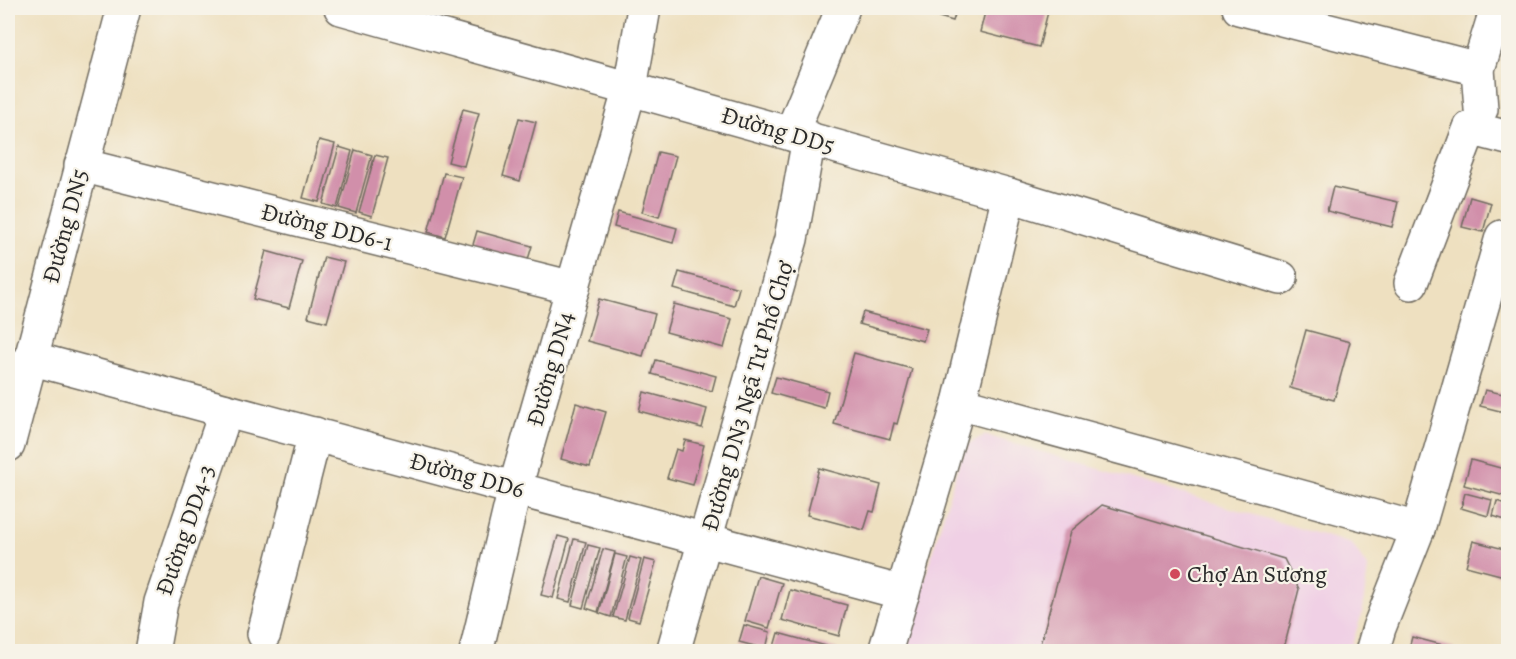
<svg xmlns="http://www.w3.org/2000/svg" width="1516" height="659" font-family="Alegreya,serif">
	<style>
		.built { fill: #f0d0e5 }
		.building { fill: #d18faa }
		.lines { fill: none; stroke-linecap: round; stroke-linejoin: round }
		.minor-casing { stroke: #6f6a5f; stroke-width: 36 }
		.minor { stroke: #fff; stroke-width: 33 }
		.poi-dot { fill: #d1495b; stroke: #f7f3e8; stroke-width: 2 }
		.labels { text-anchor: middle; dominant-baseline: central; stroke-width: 4.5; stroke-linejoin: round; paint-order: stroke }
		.street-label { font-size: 24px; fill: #2b2b2b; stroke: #f7f3e8 }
		.poi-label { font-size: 24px; fill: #2b2b2b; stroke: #f7f3e8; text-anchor: start }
	</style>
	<rect width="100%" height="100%" fill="#f7f3e8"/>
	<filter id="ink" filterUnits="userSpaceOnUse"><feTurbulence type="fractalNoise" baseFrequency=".0167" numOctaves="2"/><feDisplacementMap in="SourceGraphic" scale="12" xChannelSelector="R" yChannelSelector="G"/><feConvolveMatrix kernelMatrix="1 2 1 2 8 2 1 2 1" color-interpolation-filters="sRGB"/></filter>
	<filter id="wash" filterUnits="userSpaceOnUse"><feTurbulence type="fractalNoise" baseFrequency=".008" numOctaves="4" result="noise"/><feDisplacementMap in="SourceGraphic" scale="24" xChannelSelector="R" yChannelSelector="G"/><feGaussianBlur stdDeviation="1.35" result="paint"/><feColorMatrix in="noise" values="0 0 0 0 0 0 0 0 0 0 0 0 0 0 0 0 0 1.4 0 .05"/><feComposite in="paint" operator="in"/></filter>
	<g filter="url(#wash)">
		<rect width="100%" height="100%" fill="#eee0c0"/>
		<!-- built -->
		<polygon class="built" points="985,435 1352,544 1368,568 1362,613 1350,651 903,652 964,446"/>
		<g id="blocks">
			<!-- building -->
			<g class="building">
				<polygon points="941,8 957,8 953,21 939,17"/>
				<polygon points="986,8 1049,8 1039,47 980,32"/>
				<polygon points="1508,40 1508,58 1504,57"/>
				<polygon points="463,109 479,113 464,166 448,162"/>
				<polygon points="519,118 536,122 520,181 503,176"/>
				<polygon points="319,140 335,144 319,202 303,198"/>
				<polygon points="339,147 352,151 337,208 323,204"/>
				<polygon points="355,150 372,155 356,213 339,208"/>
				<polygon points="658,152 676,156 659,217 642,212"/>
				<polygon points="375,155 388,158 372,216 359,212"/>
				<polygon points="444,173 462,177 445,237 428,232"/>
				<polygon points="1333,187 1398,202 1392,227 1327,211"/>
				<polygon points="1470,197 1491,203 1483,232 1462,227"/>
				<polygon points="618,212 677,228 673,243 614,227"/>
				<polygon points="477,231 532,246 527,263 472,248"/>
				<polygon points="266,251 302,261 289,308 253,299"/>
				<polygon points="324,257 344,262 327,322 308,317"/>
				<polygon points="679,272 739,288 734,306 674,289"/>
				<polygon points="599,299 655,314 643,356 587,341"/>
				<polygon points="674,304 732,319 724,348 666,332"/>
				<polygon points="863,312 927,329 923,341 859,324"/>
				<polygon points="1306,330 1350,342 1334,400 1290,388"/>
				<polygon points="854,353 912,369 897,424 894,423 890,439 834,424"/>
				<polygon points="656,360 716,376 712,391 652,374"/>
				<polygon points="776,377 828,391 824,408 771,393"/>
				<polygon points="1485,390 1508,395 1508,413 1480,406"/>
				<polygon points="644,392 707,409 702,428 639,411"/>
				<polygon points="576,403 606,412 590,467 561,459"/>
				<polygon points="685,440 704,445 693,485 667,478 676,449 682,451"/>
				<polygon points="1471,460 1508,470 1508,497 1464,485"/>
				<polygon points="819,468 881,485 874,512 870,511 864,530 807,515"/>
				<polygon points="1465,493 1492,500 1488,516 1461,508"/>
				<polygon points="1497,501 1508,505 1508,521 1493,516"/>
				<polygon points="1102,505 1284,559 1299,589 1283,652 1038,652 1071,531"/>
				<polygon points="558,536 569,539 553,598 541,595"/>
				<polygon points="574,539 586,542 570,602 558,599"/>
				<polygon points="1473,541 1508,550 1508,577 1466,566"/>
				<polygon points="588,545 600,548 583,608 572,605"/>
				<polygon points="603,549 615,552 598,612 586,608"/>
				<polygon points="615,554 627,557 611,617 599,613"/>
				<polygon points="630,557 641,560 625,620 613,617"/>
				<polygon points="644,559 656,562 639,621 628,618"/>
				<polygon points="758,576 782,583 769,628 745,621"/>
				<polygon points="790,590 847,605 839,636 782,620"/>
				<polygon points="744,625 770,632 766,649 739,642"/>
				<polygon points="778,633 837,649 836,652 773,650"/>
				<polygon points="1412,637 1454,648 1453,652 1408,652"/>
			</g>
		</g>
	</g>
	<g filter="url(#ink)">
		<use href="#blocks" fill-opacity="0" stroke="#6f6a5f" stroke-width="1.5"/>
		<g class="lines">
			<defs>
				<g id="minor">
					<polyline points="341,8 1009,195 959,403"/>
					<polyline points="1239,8 1478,69"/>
					<polyline points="1481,109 1478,69 1497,8"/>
					<polyline points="791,134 843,8"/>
					<polyline points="81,165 573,288"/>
					<polyline points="1009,195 1281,278"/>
					<polyline points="1411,283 1470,128 1508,138"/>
					<polyline points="30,358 903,593"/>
					<polyline points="8,445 124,8"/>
					<polyline points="1418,529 1502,237"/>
					<polyline points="264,634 315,434"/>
					<polyline points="152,652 161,602 226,411"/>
					<polyline points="476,652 515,488 630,88 644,8"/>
					<polyline points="673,652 791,239 809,138"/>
					<polyline points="885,652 959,403 1418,529 1379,628 1372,652"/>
				</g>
			</defs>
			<!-- minor casing -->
			<use href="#minor" class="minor-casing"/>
			<!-- minor -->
			<use href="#minor" class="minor"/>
		</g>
	</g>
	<!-- markers -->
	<circle class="poi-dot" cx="1175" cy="574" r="6"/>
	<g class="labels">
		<!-- street labels -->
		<g class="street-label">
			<text transform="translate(778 130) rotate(16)">Đường DD5</text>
			<text transform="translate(65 226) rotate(-75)">Đường DN5</text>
			<text transform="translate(327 227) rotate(14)">Đường DD6-1</text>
			<text transform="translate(550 369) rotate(-74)">Đường DN4</text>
			<text transform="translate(747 396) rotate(-74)">Đường DN3 Ngã Tư Phố Chợ</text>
			<text transform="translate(467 475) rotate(15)">Đường DD6</text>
			<text transform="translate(185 530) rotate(-71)">Đường DD4-3</text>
		</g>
		<!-- poi labels -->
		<g class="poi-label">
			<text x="1187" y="574">Chợ An Sương</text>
		</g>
	</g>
	<!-- margin -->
	<rect width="1516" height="659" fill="none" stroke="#f7f3e8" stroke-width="30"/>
</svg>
